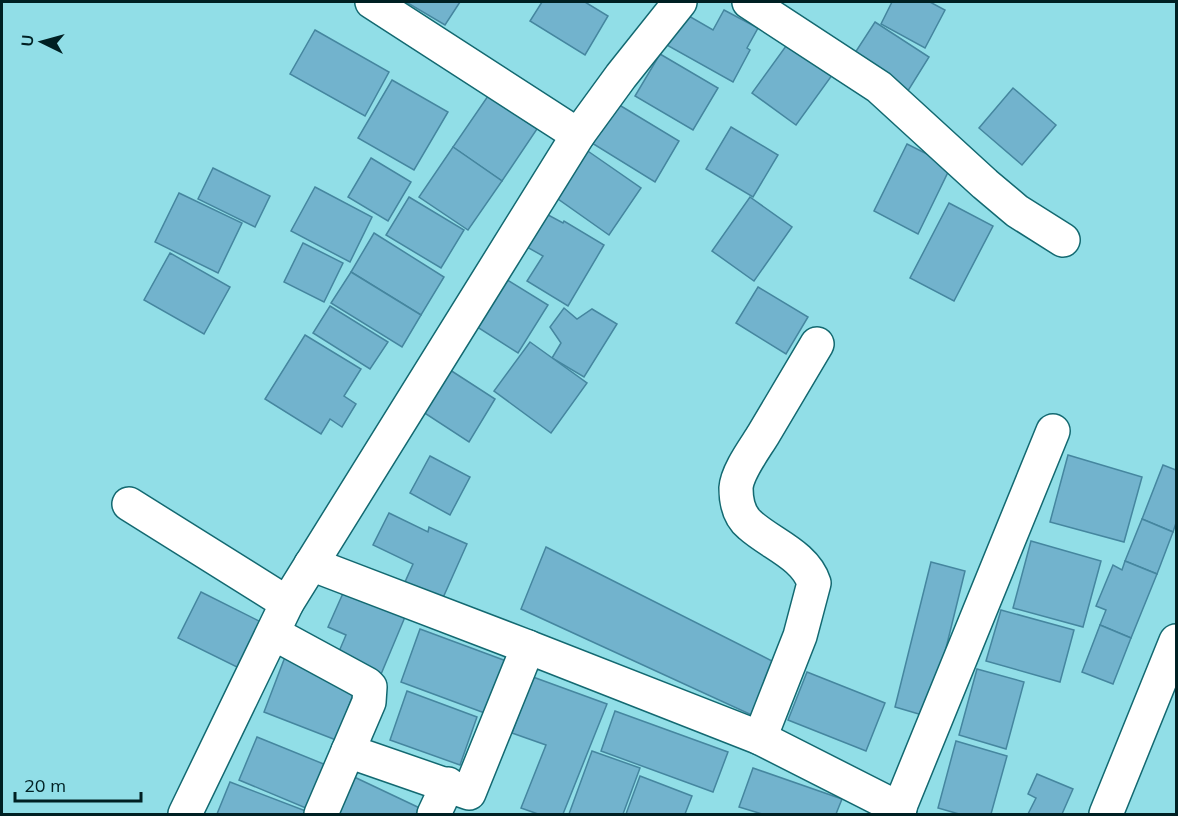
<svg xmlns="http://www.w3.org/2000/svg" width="1178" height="816" font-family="Mulish,sans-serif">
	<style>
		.building { fill: #72b3cd; stroke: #45869f; stroke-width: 1.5 }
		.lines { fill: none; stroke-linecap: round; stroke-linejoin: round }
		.street-casing { stroke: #136971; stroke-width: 36 }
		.street { stroke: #fff; stroke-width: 33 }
	</style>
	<rect width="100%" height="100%" fill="#91dee7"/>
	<!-- building -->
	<g class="building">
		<polygon points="406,2 460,2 445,25"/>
		<polygon points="542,2 585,2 608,16 585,55 530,21"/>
		<polygon points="892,2 930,2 945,10 925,48 881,24"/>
		<polygon points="724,10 758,28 747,48 750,50 733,82 665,44 682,12 713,30"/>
		<polygon points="875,22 929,57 906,94 851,59"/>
		<polygon points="315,30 389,72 365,116 290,74"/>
		<polygon points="794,35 838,67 796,125 752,93"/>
		<polygon points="660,54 718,88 693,130 635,96"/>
		<polygon points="392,80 448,112 414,170 358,138"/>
		<polygon points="1013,88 1056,125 1022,165 979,128"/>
		<polygon points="488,96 537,129 502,181 453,147"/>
		<polygon points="611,100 679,141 655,182 587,140"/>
		<polygon points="731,127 778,155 753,197 706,169"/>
		<polygon points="907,144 951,166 918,234 874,211"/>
		<polygon points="453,147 502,181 468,230 419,197"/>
		<polygon points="582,147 641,188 609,235 551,194"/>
		<polygon points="371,158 411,182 388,221 348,197"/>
		<polygon points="213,168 270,196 255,227 198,199"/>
		<polygon points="315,187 372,217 350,262 291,231"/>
		<polygon points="179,193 242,223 218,273 155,242"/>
		<polygon points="409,197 464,230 441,268 386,235"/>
		<polygon points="750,197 792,227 754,281 712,251"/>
		<polygon points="949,203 993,226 954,301 910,278"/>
		<polygon points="537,209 563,223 564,221 604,245 568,306 527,281 543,256 518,242"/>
		<polygon points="374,233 444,277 421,315 351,272"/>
		<polygon points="303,243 343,263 324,302 284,282"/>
		<polygon points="170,253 230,287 204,334 144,300"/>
		<polygon points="351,272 421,315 402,347 331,303"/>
		<polygon points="501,276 548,305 518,353 471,323"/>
		<polygon points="758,287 808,317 786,354 736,323"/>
		<polygon points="330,306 388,342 370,369 313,333"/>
		<polygon points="564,308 577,319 592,309 617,324 584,377 552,358 561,343 550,327"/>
		<polygon points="305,335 361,369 344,396 356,404 342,427 330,419 321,434 265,399"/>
		<polygon points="530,342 587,383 551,433 494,391"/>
		<polygon points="447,368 495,399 469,442 420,410"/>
		<polygon points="1068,455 1142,477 1124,542 1050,522"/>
		<polygon points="430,456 470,477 450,515 410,493"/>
		<polygon points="1163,465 1176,470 1176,523 1173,532 1142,519"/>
		<polygon points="389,513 428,532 429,527 467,544 442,600 405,582 413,564 373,545"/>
		<polygon points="1142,519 1173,532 1157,574 1125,561"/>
		<polygon points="1031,541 1101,561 1083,627 1013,608"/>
		<polygon points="546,547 778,664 756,717 521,609"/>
		<polygon points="1125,561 1157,574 1131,638 1100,625 1106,610 1096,606 1113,565 1122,570"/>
		<polygon points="931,562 965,571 929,717 895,707"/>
		<polygon points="344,591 405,617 379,679 335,661 346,635 328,627"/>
		<polygon points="201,592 261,622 239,668 178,638"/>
		<polygon points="1001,610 1074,630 1060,682 986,661"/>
		<polygon points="1100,625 1131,638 1113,684 1082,672"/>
		<polygon points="420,629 509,662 490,715 401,682"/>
		<polygon points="285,657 357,684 336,740 264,712"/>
		<polygon points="977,669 1024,682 1006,749 959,735"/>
		<polygon points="807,672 885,703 866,751 788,720"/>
		<polygon points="533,677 607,704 563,814 538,814 521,808 546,745 512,733"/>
		<polygon points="407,691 477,717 460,765 390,740"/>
		<polygon points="615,711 728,752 713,792 601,751"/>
		<polygon points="257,737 331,767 313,811 239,780"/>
		<polygon points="956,741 1007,756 991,814 959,814 938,808"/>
		<polygon points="592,751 640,768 623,814 569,814"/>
		<polygon points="753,768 842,799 836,814 762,814 739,807"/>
		<polygon points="1037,774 1073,789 1062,814 1028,814 1036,798 1028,794"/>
		<polygon points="350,775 426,811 425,814 334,814"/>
		<polygon points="640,776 692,796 685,814 626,814"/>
		<polygon points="230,782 311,813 311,814 217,814"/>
	</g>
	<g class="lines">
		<defs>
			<g id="street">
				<polyline points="372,2 578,135"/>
				<polyline points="749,2 879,87 985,184 1017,211 1063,240"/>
				<polyline points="129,504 287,603"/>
				<polyline points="311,564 528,647"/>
				<polyline points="273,633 367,684 370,687 369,702 321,814"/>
				<path d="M760 738 800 636 814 583C805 555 771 544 750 525 739 516 736 502 736 488 737 472 755 448 763 435 781 405 799 374 817 344"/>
				<polyline points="348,751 469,793 528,647 760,738 900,809"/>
				<polyline points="185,814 287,603 578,135 621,76 680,2"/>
				<polyline points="434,814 448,784"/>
				<polyline points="897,814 1053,431"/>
				<polyline points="1106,814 1176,641"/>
			</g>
		</defs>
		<!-- street casing -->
		<use href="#street" class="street-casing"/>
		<!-- street -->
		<use href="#street" class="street"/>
	</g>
	<!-- border -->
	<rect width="1178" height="816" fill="none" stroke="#002023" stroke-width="6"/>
	<!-- north arrow -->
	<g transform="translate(42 42) rotate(275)" stroke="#91dee7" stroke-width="4.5" paint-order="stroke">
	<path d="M0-4.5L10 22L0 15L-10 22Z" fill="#002023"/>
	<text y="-9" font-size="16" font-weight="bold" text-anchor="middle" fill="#002023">U</text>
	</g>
	<!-- scale -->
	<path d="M15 792v9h126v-9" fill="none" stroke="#002023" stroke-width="3"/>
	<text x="24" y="792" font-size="18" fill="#002023" stroke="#91dee7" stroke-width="4.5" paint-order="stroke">20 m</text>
</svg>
